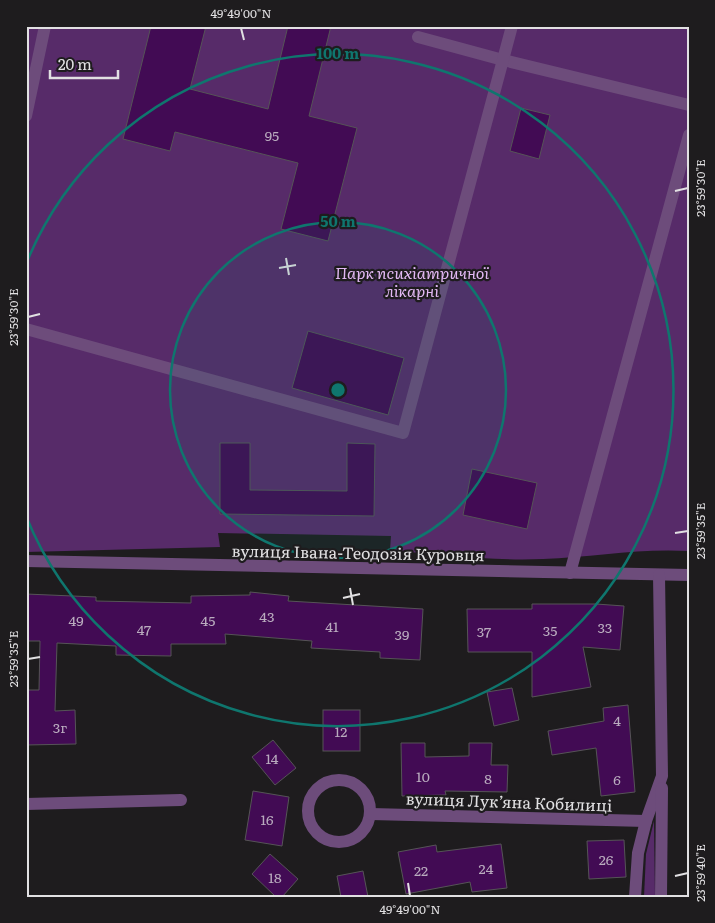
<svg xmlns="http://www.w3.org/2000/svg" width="715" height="923" font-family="Literata,serif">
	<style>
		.green { fill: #572b69 }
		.building { fill: #420b54; stroke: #565457 }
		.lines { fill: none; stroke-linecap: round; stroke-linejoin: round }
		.minor { stroke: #6d4c7b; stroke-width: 12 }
		.ticks { fill: none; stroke: #e1e0e2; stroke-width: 2 }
		.ring { fill: none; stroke: #0f766e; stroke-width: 2.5 }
		.labels { text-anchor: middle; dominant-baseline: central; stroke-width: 4.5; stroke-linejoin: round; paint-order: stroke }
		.number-label { font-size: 14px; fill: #b9abbe }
		.park-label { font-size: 16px; font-style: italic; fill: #e2b8f4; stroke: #1e1c1e }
		.street-label { font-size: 16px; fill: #e1e0e2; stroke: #1e1c1e }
		.centre { fill: #0f766e; stroke: #1e1c1e; stroke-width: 2.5 }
		.ring-label { font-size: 15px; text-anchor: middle; font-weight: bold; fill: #0f766e; stroke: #1e1c1e; stroke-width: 4.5; stroke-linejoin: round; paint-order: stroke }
		.neatline { fill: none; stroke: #e1e0e2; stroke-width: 2 }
		.ticks-label { font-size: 12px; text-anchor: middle; fill: #e1e0e2 }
	</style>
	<rect width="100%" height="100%" fill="#1e1c1e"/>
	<!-- green -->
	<g class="green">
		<path d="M26 26H689V551C640 548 592 557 543 559 492 561 441 555 390 550L391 536 218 533 220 547 26 552Z"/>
		<polygon points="654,821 655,897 644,897 646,854"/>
	</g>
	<!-- building -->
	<g class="building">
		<polygon points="151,26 206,26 190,89 268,109 288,26 331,26 309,116 357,128 328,241 281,229 298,163 175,132 170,151 123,139"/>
		<polygon points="521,108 550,115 539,159 510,151"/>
		<polygon points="308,331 404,358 388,415 292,388"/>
		<polygon points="220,443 250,443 250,490 347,491 347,443 375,444 374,516 220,514"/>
		<polygon points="472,469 537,483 527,529 463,515"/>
		<polygon points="250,592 289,596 288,601 423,609 420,660 380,658 380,652 311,648 312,641 225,634 226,644 171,644 171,656 116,655 116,646 57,643 55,711 75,710 76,744 26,745 26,690 39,690 40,641 26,641 26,594 96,597 96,601 191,603 191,596 250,595"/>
		<polygon points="532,604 596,604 624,606 620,650 583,647 591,687 532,697 532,652 468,652 467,609 532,609"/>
		<polygon points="512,688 519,720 494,726 487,692"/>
		<polygon points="628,705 635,792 601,796 596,748 552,755 548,731 604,721 603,708"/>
		<rect x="323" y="710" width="37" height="41"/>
		<polygon points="273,740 296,768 275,785 252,757"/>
		<polygon points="401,743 425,743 425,757 469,756 469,743 492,743 491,765 508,765 507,792 445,791 446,795 402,796"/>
		<polygon points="253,791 289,797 282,846 245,840"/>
		<polygon points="624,840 626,877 589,879 587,841"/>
		<polygon points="501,844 507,888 472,892 470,882 406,894 398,852 436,845 437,852"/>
		<polygon points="270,854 298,879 282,897 276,897 252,874"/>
		<polygon points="363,871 368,897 341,897 337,876"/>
	</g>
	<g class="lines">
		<!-- minor -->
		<g class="minor">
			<polyline points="418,37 503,60 689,105"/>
			<polyline points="26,116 45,26"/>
			<polyline points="26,329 403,433 512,26"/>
			<polyline points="26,561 689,575"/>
			<polyline points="570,573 689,135"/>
			<circle cx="339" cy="811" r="31"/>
			<polyline points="26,804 181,800"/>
			<polyline points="371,814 646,821"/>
			<polyline points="635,897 638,853 646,821 662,776 659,575"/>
			<polyline points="661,897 662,788"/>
		</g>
	</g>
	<!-- ticks -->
	<path class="ticks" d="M241 28 244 40M675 191 688 188M286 258 289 275M279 268 296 265M28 317 40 314M675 533 688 531M350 588 353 605M343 598 360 594M28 659 40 657M675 876 688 873M408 883 410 896"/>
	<!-- distance rings -->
	<circle cx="338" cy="390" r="168" fill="#0f766e" fill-opacity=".12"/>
	<g class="ring">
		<circle cx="338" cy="390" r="168"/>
		<path d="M26 264A336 336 0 1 1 26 516"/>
	</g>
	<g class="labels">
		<!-- number labels -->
		<g class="number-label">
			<text x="272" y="135">95</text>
			<text x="267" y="616">43</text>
			<text x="76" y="620">49</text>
			<text x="208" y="620">45</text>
			<text x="332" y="626">41</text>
			<text x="605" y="627">33</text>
			<text x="144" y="629">47</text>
			<text x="550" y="630">35</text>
			<text x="484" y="631">37</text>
			<text x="402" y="634">39</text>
			<text x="617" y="720">4</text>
			<text x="60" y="727">3г</text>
			<text x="341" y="731">12</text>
			<text x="272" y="758">14</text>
			<text x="423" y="776">10</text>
			<text x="488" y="778">8</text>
			<text x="617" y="779">6</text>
			<text x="267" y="819">16</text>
			<text x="606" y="859">26</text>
			<text x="486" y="868">24</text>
			<text x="421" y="870">22</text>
			<text x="275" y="877">18</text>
		</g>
		<!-- park labels -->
		<g class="park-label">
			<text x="412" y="272">Парк психіатричної<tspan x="412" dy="18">лікарні</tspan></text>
		</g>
		<!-- street labels -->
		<g class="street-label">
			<text transform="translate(358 552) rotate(1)">вулиця Івана-Теодозія Куровця</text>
			<text transform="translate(509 801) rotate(2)">вулиця Лукʼяна Кобилиці</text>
		</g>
	</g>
	<circle cx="338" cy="390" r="8" class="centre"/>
	<g class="ring-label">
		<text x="338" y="59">100 m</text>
		<text x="338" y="227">50 m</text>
	</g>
	<!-- border -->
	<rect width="715" height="923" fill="none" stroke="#1e1c1e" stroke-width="55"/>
	<!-- scale -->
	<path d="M50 70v8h68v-8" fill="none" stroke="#e1e0e2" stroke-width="2.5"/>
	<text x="58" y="70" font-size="15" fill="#e1e0e2" stroke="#1e1c1e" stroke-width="4" paint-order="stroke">20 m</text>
	<rect x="28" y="28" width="660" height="868" class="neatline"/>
	<g class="ticks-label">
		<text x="241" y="18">49°49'00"N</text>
		<text transform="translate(701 188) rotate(-90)" y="4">23°59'30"E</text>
		<text transform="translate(14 317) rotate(-90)" y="4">23°59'30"E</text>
		<text transform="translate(701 531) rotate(-90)" y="4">23°59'35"E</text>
		<text transform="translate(14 659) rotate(-90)" y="4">23°59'35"E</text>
		<text transform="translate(701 873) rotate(-90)" y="4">23°59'40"E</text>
		<text x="410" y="914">49°49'00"N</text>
	</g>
</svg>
